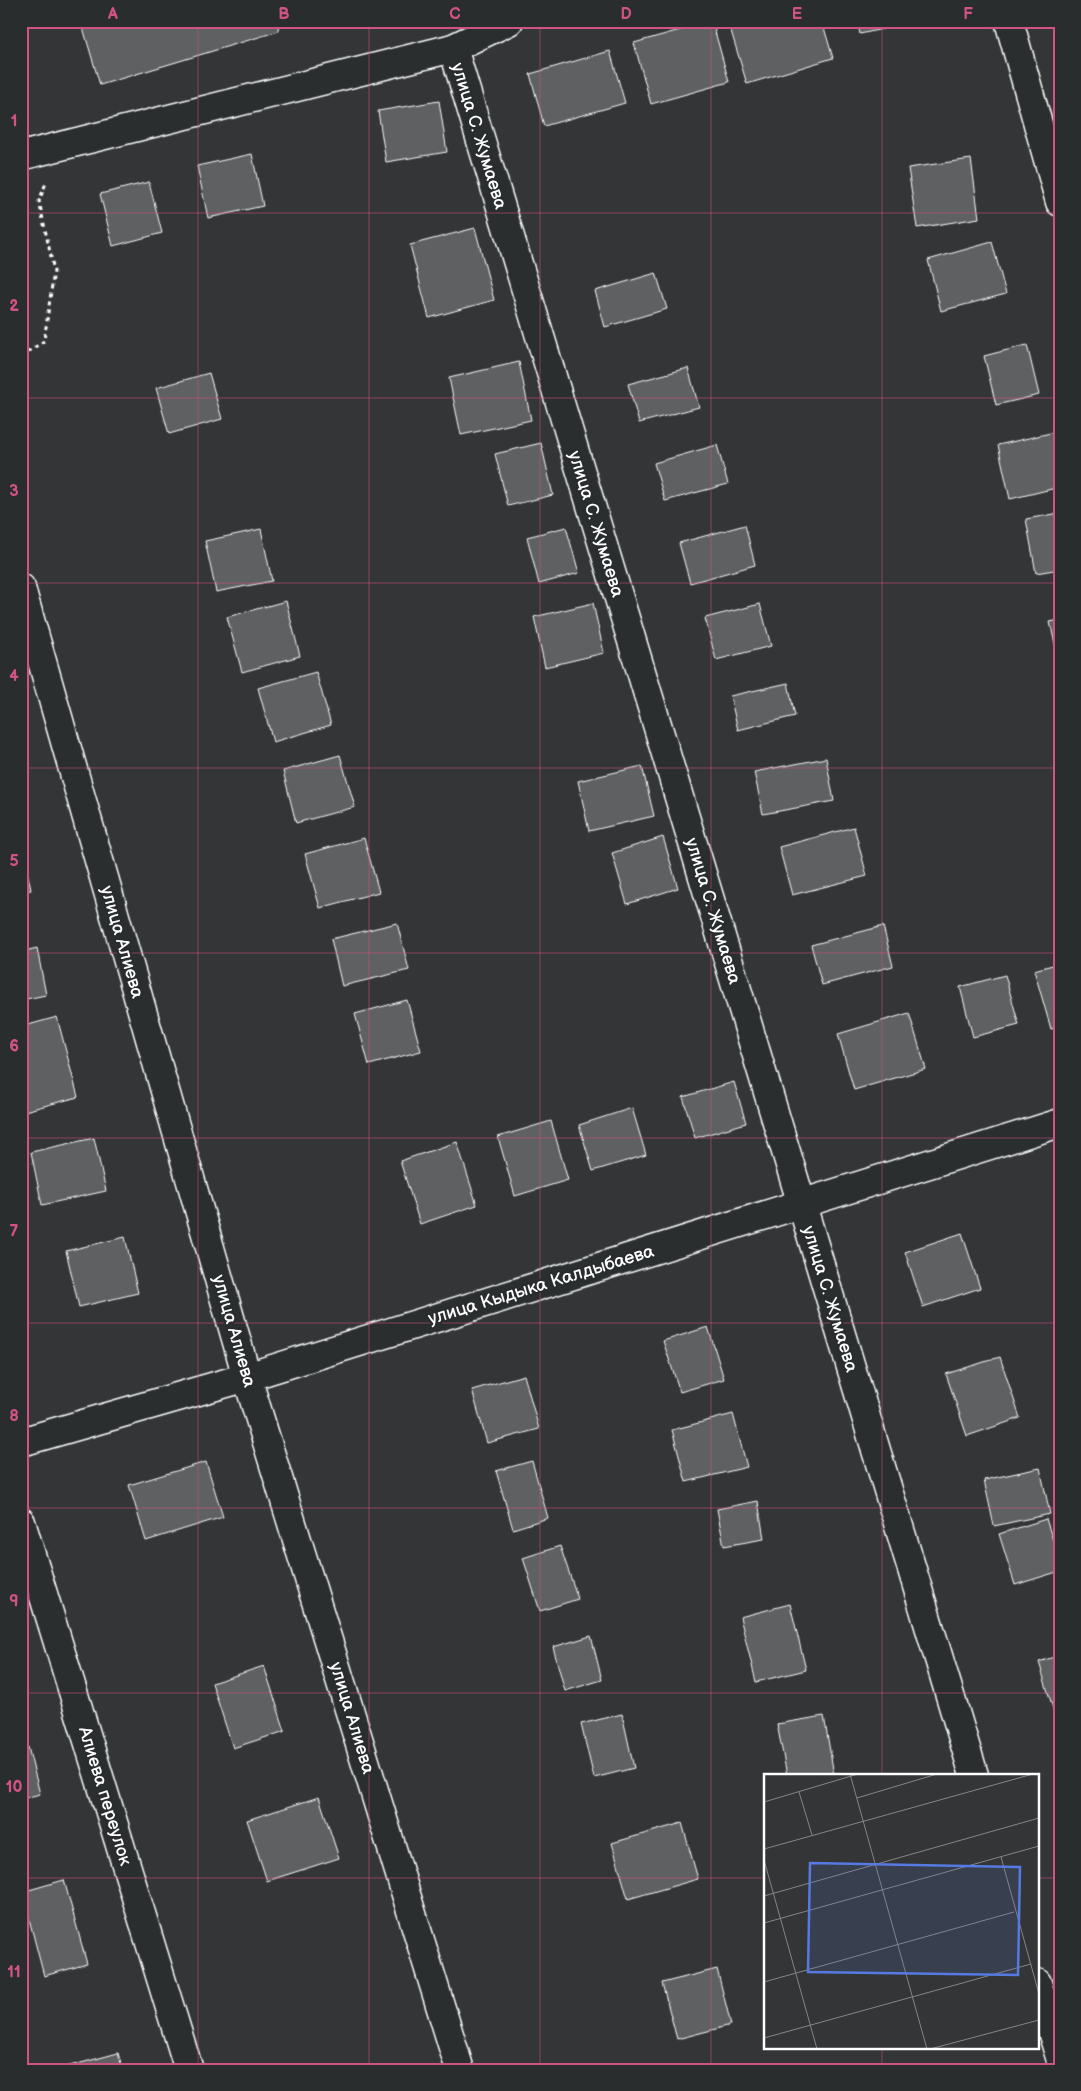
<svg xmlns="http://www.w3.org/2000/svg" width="1081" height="2091" font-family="'Balsamiq Sans',sans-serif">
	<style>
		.building { fill: #5f6162; stroke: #fff }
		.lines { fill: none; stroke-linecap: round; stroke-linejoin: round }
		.street-casing { stroke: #fff; stroke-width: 31 }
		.secondary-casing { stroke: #fff; stroke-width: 31 }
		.path { stroke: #fff; stroke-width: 3; stroke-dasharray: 4 4; stroke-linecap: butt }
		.street { stroke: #2a2d2e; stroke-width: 28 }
		.secondary { stroke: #2a2d2e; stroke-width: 28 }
		.grid { fill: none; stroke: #d15284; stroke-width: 1; stroke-opacity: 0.55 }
		.labels { text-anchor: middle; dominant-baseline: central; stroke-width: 4.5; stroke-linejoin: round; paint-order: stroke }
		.street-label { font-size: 18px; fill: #fff; stroke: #2a2d2e }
		.inset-road { fill: none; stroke: #858686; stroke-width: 1 }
		.view { fill: #567ae2; fill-opacity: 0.15; stroke: #567ae2; stroke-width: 2.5 }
		.inset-edge { fill: none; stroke: #fff; stroke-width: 2.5 }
		.neatline { fill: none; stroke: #d15284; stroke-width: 2 }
		.grid-label { font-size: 16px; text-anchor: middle; font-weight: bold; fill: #d15284 }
	</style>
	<rect width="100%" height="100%" fill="#333536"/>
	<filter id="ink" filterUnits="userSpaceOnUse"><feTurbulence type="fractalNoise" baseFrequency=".02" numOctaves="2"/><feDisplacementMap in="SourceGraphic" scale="10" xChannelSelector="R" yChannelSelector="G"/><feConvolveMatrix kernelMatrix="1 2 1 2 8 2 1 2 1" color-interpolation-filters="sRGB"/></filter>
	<g filter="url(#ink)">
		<!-- building -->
		<g class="building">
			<polygon points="81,21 277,21 279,31 100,85"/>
			<polygon points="712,21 729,82 651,104 634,43"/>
			<polygon points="728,21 822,21 833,58 747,84"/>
			<polygon points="857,21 919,21 860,34"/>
			<polygon points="610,51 625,103 544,126 530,74"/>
			<polygon points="439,101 447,152 386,162 378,111"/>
			<polygon points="252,154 263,206 208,218 197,166"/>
			<polygon points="971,159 979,218 917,228 908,168"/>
			<polygon points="149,182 162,233 113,246 100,194"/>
			<polygon points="475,228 494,300 429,318 410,245"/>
			<polygon points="992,242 1006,294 941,311 928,260"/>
			<polygon points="656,273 667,309 605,327 595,291"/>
			<polygon points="1027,345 1039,395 996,405 984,356"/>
			<polygon points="519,362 531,420 461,435 449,378"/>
			<polygon points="688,368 699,407 639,423 628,384"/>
			<polygon points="209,373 222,419 169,434 156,388"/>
			<polygon points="1055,432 1060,451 1060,487 1010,499 998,445"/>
			<polygon points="541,443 553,495 508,506 495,454"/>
			<polygon points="717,445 728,484 665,501 654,463"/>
			<polygon points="1060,513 1060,569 1036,573 1026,519"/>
			<polygon points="745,525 755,565 690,583 679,543"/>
			<polygon points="566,527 579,573 539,584 527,537"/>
			<polygon points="261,529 272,581 216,592 205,541"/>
			<polygon points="286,601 300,656 242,672 227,617"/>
			<polygon points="593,603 604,653 545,667 534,617"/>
			<polygon points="760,604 771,646 716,660 705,618"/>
			<polygon points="1060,620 1060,666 1050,622"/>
			<polygon points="316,672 331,725 273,742 258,688"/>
			<polygon points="788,683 795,716 738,730 730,696"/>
			<polygon points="340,755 355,807 296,823 283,771"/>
			<polygon points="826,758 834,801 763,814 754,772"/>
			<polygon points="642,766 654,816 589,831 578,781"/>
			<polygon points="854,827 867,876 792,895 779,847"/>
			<polygon points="663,837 678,888 627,904 612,853"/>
			<polygon points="364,838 379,892 320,908 305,854"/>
			<polygon points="21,841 31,890 21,892"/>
			<polygon points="397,923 409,970 342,986 331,939"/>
			<polygon points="883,926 893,966 822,985 811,945"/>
			<polygon points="37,948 46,995 21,1000 21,952"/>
			<polygon points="1060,963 1060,1027 1051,1029 1034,970"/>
			<polygon points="1005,975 1019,1025 973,1037 960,987"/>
			<polygon points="407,1000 421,1051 369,1065 355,1014"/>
			<polygon points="909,1013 926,1069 854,1090 838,1034"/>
			<polygon points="57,1017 78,1097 21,1112 21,1027"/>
			<polygon points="734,1082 746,1123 695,1138 683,1097"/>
			<polygon points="632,1108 646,1155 593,1171 579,1125"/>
			<polygon points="551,1121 568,1180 515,1196 498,1137"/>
			<polygon points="94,1138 106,1191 42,1205 31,1152"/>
			<polygon points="457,1142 477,1205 420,1224 400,1161"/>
			<polygon points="962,1233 980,1288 923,1307 905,1252"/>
			<polygon points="125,1237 138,1293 79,1307 66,1251"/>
			<polygon points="708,1327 724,1379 680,1392 663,1341"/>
			<polygon points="1000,1357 1020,1418 967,1436 946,1374"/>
			<polygon points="524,1375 539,1429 487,1443 472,1390"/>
			<polygon points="733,1414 747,1467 686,1482 672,1430"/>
			<polygon points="532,1461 548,1518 513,1529 496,1471"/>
			<polygon points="206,1462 223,1517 146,1541 129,1485"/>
			<polygon points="1040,1468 1050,1514 994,1526 984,1480"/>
			<polygon points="758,1501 764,1539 724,1546 717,1509"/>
			<polygon points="1046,1519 1060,1562 1060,1571 1015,1585 999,1534"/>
			<polygon points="560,1546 578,1599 540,1611 523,1558"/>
			<polygon points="790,1604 806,1670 756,1682 740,1617"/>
			<polygon points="591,1636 602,1680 565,1691 553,1647"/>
			<polygon points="1060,1655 1060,1721 1057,1722 1039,1662"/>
			<polygon points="264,1666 285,1731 233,1748 212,1683"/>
			<polygon points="622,1714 634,1768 594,1778 581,1724"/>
			<polygon points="824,1716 834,1775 787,1775 777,1724"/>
			<polygon points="28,1747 40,1794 21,1799 21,1749"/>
			<polygon points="319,1797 339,1858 267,1881 247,1820"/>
			<polygon points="682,1823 698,1879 628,1899 612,1843"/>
			<polygon points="64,1880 87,1964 44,1976 22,1892"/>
			<polygon points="717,1969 731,2025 677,2039 662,1983"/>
			<polygon points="118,2053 123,2070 55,2070"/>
		</g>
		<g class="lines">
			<defs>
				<g id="street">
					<polyline points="1009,21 1060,202"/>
					<polyline points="453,48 974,1775"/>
					<polyline points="21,156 453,48 509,21"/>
					<polyline points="21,588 247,1377 460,2070"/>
					<polyline points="21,1522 189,2070"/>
					<polyline points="1037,1983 1060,2057"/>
				</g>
				<polyline id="secondary" points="21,1442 247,1377 1060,1123"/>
			</defs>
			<!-- street casing -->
			<use href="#street" class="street-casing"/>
			<!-- secondary casing -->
			<use href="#secondary" class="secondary-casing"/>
			<!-- path -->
			<polyline class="path" points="21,357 44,341 54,271 39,201 46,183"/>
			<!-- street -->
			<use href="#street" class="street"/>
			<!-- secondary -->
			<use href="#secondary" class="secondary"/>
		</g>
	</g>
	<!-- grid -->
	<path class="grid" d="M198 21V2070M369 21V2070M540 21V2070M711 21V2070M882 21V1775M21 213H1060M21 398H1060M21 583H1060M21 768H1060M21 953H1060M21 1138H1060M21 1323H1060M21 1508H1060M21 1693H1060M21 1878H765M1037 1878H1060M882 2047V2070"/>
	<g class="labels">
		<!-- street labels -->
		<g class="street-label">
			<text transform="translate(479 136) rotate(73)">улица С. Жумаева</text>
			<text transform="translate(596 524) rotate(73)">улица С. Жумаева</text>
			<text transform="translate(713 911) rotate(73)">улица С. Жумаева</text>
			<text transform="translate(122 942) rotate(74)">улица Алиева</text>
			<text transform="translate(541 1285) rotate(-17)">улица Кыдыка Калдыбаева</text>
			<text transform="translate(830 1299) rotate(73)">улица С. Жумаева</text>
			<text transform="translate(234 1331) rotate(74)">улица Алиева</text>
			<text transform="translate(352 1718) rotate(73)">улица Алиева</text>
			<text transform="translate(105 1796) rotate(73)">Алиева переулок</text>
		</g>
	</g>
	<!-- overview -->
	<g transform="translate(764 1774)">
		<rect width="275" height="275" fill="#333536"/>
		<path class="inset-road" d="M86 0 163 275M35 18 48 61M93 24 173 0M0 28 94 0M0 75 269 0M237 83 275 220M0 86 53 275M0 122 275 44M0 149 275 72M0 208 250 138M0 264 267 190M166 275 275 246"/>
		<path class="view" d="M46 89 256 93 254 201 44 198Z"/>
		<rect width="275" height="275" class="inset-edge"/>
	</g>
	<!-- margin -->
	<rect width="1081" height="2091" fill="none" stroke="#2a2d2e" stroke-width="55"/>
	<rect x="28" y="28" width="1026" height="2036" class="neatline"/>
	<g class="grid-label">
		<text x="113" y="19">A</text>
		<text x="284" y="19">B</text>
		<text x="455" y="19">C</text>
		<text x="626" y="19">D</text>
		<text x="797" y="19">E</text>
		<text x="968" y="19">F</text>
		<text x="14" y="126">1</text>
		<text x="14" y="311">2</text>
		<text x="14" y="496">3</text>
		<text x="14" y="681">4</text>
		<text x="14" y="866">5</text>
		<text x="14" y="1051">6</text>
		<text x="14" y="1236">7</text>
		<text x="14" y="1421">8</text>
		<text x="14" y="1606">9</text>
		<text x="14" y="1792">10</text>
		<text x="14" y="1977">11</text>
	</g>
</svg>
